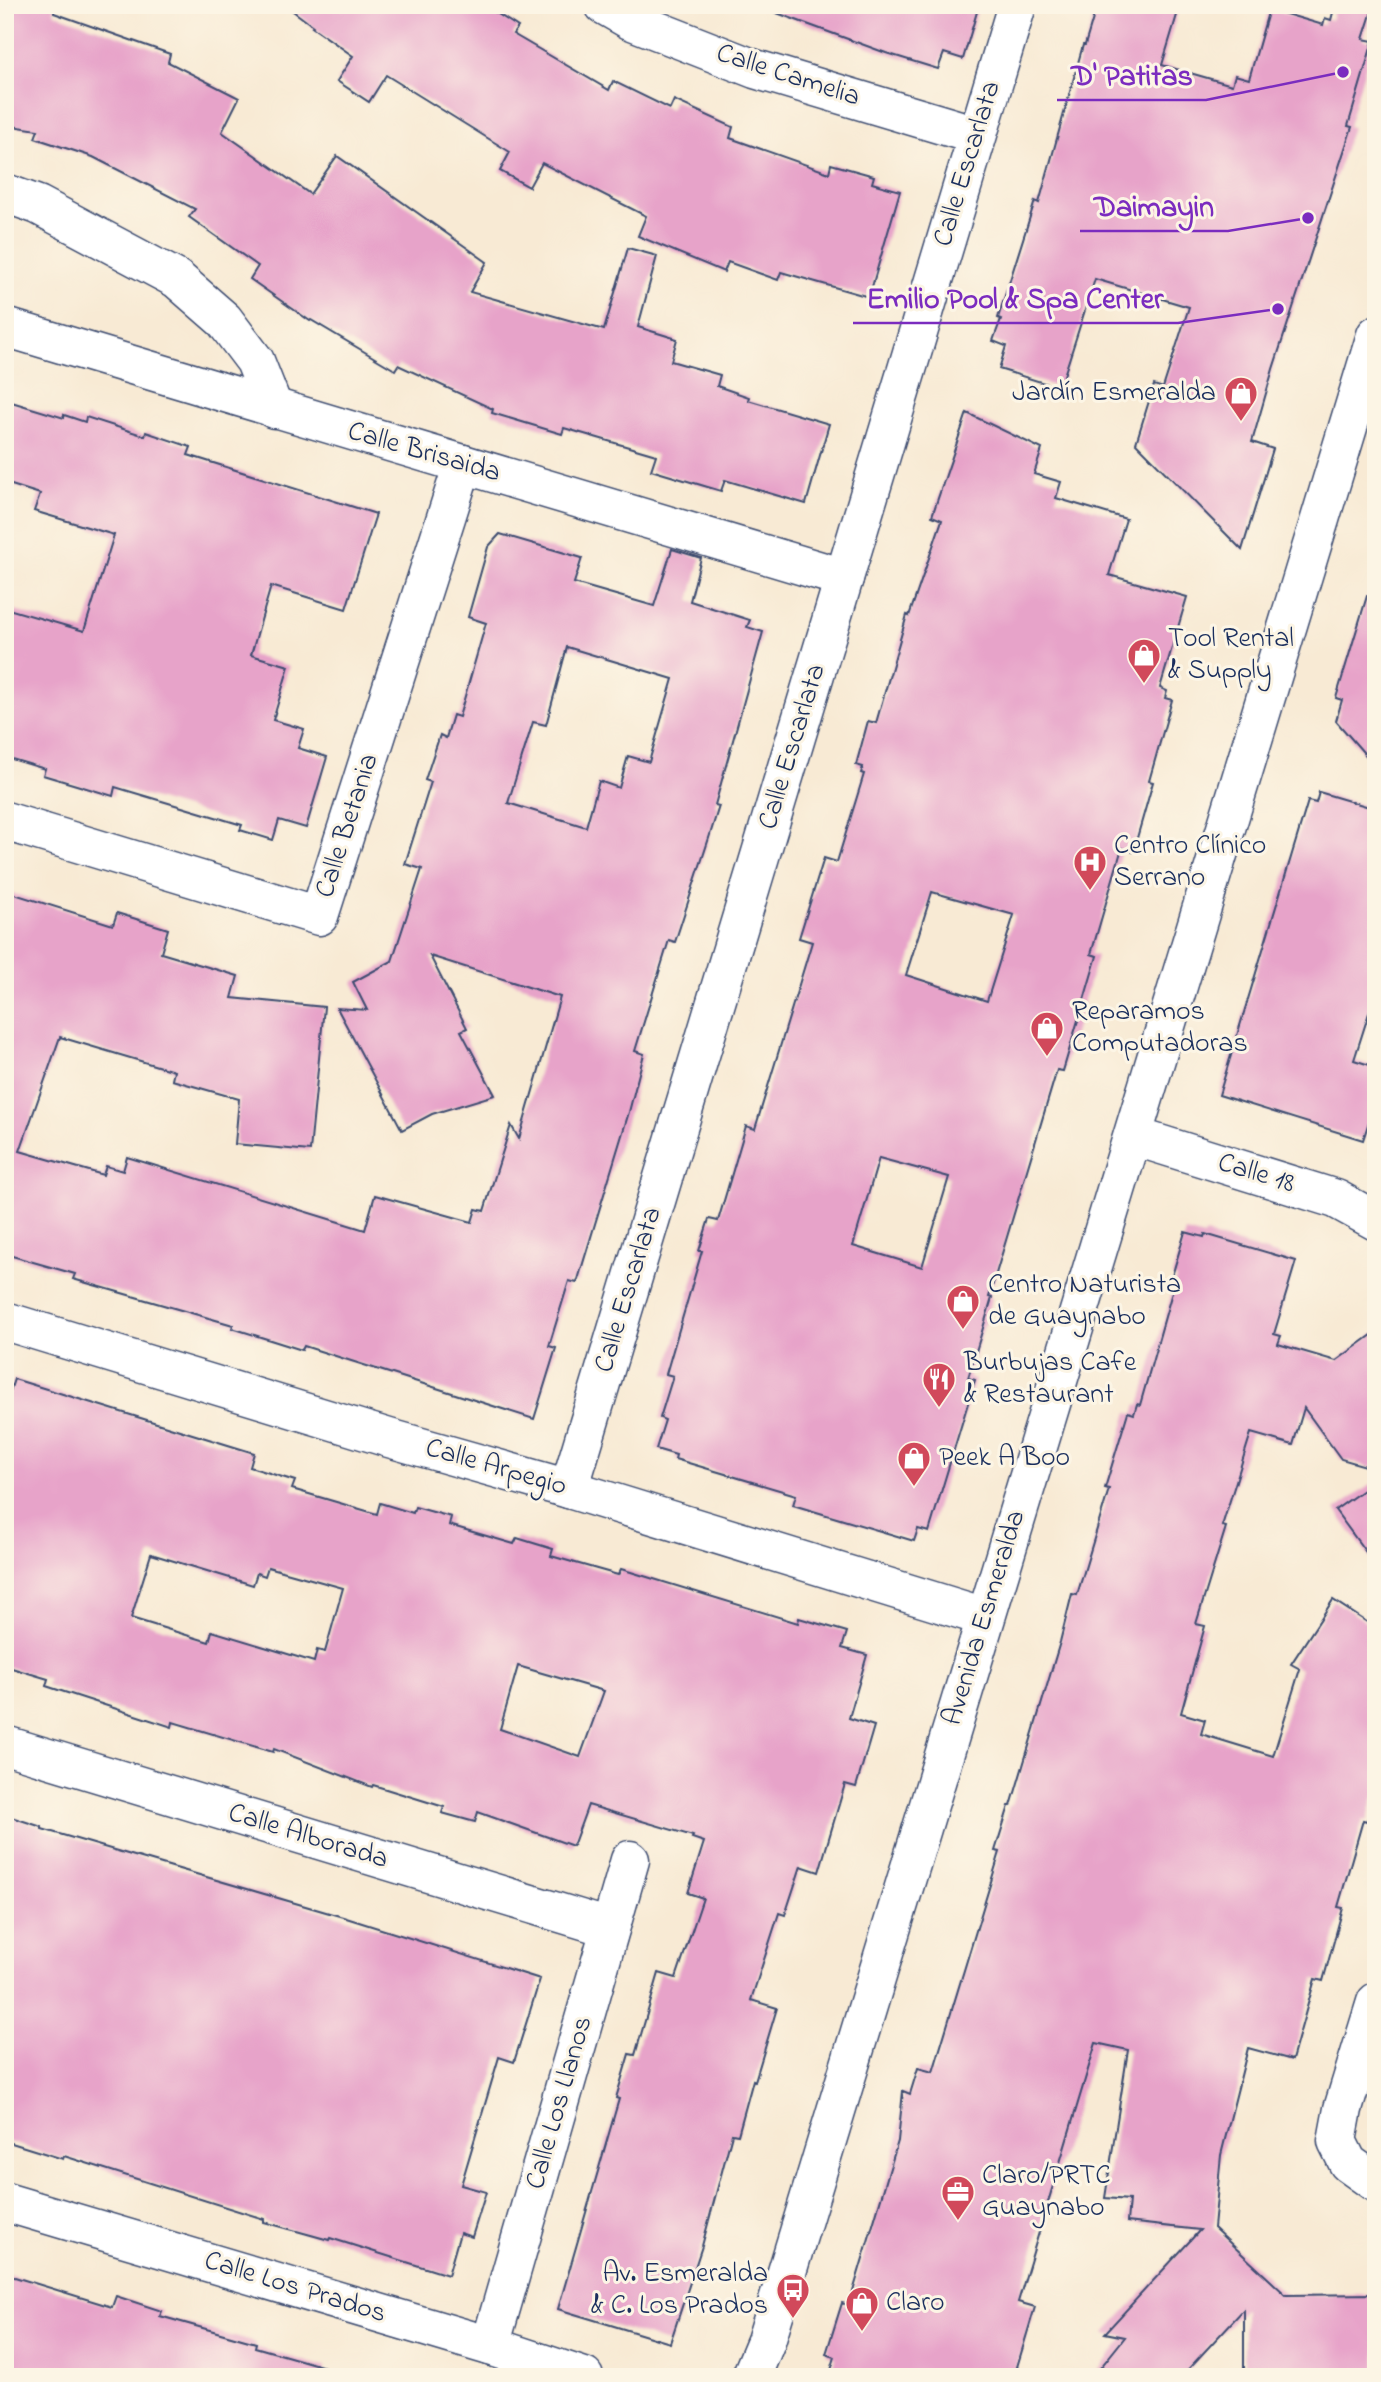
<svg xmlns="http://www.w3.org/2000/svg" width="1381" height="2382" font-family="'Indie Flower',sans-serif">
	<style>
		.building { fill: #e7a3c9; fill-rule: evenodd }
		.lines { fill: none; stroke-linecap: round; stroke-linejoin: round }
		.street-casing { stroke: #3c4b70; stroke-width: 41 }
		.secondary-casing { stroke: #3c4b70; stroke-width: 41 }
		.street { stroke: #fff; stroke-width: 38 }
		.secondary { stroke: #fff; stroke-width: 38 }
		.labels { text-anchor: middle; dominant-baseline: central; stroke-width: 6; stroke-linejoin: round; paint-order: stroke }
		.street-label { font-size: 28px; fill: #1b2f5e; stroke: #fcf5e5 }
		.poi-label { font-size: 28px; fill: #1b2f5e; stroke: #fcf5e5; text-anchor: start }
		.leader { fill: none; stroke: #7b2cbf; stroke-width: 2.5 }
		.callout-dot { fill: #7b2cbf; stroke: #fcf5e5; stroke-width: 2.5 }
		.callout-label { font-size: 30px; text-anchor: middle; font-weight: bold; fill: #7b2cbf; stroke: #fcf5e5; stroke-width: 6; stroke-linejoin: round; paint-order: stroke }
	</style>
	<rect width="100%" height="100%" fill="#fcf5e5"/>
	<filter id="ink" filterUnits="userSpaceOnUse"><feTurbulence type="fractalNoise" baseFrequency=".0143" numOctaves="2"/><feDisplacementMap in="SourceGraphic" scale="14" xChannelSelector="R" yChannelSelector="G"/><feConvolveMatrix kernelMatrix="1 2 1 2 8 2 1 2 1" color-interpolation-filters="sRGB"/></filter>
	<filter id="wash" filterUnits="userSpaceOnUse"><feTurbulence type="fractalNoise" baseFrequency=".00686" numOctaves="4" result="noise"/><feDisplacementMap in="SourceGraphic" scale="28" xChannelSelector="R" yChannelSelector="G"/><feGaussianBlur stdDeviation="1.57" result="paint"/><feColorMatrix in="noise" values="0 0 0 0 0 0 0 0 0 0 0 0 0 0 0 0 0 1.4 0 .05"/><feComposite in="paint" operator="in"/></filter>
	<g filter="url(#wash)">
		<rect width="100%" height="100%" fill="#f8ead4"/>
		<g id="blocks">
			<!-- building -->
			<g class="building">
				<polygon points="5,5 55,5 54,13 170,54 168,62 239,98 222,132 310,194 337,156 487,262 470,292 604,330 628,248 657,256 638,327 677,339 671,361 720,375 717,386 749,397 748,400 829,424 806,504 725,480 721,491 651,470 656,455 564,428 562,434 492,413 493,409 398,365 395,370 311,320 310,321 250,279 258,266 189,217 195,209 93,157 35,138 38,130 5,125"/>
				<polygon points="285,5 484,5 518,27 513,34 609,90 613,81 670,109 674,100 733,127 730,138 829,173 831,164 874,176 872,183 900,191 869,297 781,272 778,280 728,262 724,272 638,236 646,216 542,163 529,187 500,171 510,152 386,75 369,102 337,81 353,56 312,27 313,26"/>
				<polygon points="767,5 979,5 963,59 944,53 938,69 886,53 766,9"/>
				<polygon points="1097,5 1180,5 1162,65 1232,85 1235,75 1249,79 1269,9 1323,25 1325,18 1331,20 1335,5 1374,5 1363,39 1373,41 1348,126 1352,127 1273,369 1252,442 1273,449 1242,550 1136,443 1154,385 1163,388 1189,307 1095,279 1060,388 999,369 1006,346 993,341 1001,319 998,318 1035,201 1039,203 1083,45 1085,45"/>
				<polygon points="5,400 64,418 64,415 85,422 86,417 145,436 146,432 191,447 188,455 376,514 346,609 271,586 251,655 289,666 273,720 304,729 298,748 327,757 306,828 279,820 273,840 240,830 242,825 115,787 113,796 43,775 45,769 5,757 5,608 84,631 114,535 34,511 40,494 5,483"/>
				<path d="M967 413 1042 449 1034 474 1061 482 1056 498 1126 519 1109 575 1187 597 1160 688 1167 691 1165 698 1172 700 1149 781 1153 782 1133 852 1122 848 1091 954 1097 956 1063 1071 1057 1070 989 1297 992 1298 968 1378 975 1380 929 1532 918 1529 914 1541 793 1505 796 1495 675 1459 676 1455 656 1449 665 1420 660 1418 673 1376 666 1374 702 1251H699L709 1219 718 1221 746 1126 755 1129 812 942 799 938 824 858 837 862 864 774 861 773 863 767 856 765 868 721 876 723 907 615 909 616 942 520 932 516ZM932 892 1014 915 987 1001 906 975ZM879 1158 949 1177 922 1267 853 1246Z"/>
				<path d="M500 534 582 558 574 583 654 606 672 549 701 558 690 601 750 620 747 627 763 632 715 805 719 806 709 838 675 942 669 940 635 1051 644 1054 629 1112 577 1283 569 1281 549 1346 556 1348 534 1419 304 1346 302 1350 232 1328 233 1325 73 1279 75 1274 5 1254V891L113 925 117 913 168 929 161 953 238 976 232 998 324 1007 310 1151 235 1144 239 1099 172 1080 174 1071 60 1037 20 1151 103 1175 106 1166 123 1171 127 1157 365 1230 375 1195 472 1222 476 1209 484 1211 511 1125 519 1139 560 997 430 956 467 1028 461 1031 495 1095 432 1114 402 1130 337 1008 367 1010 353 982 392 961 422 869 405 864 431 782 425 780 440 735 446 738 453 715 459 717 486 623 468 617 488 547ZM567 647 673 679 649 762 628 756 619 788 599 781 586 827 508 803 533 722 546 725Z"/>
				<polygon points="1367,596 1376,598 1376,767 1336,721 1342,700 1336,698"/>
				<polygon points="1319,792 1376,809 1376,991 1354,1060 1376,1067 1376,1100 1363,1140 1219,1095 1308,801 1316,803"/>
				<polygon points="1185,1232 1204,1237 1205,1234 1296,1261 1274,1334 1281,1336 1278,1344 1336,1361 1376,1332 1376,1469 1341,1459 1304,1408 1293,1445 1251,1433 1222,1526 1226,1527 1196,1624 1205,1626 1181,1713 1205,1720 1201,1734 1273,1756 1300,1669 1291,1664 1333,1600 1376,1628 1376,1792 1367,1821 1363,1820 1338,1907 1343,1908 1323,1981 1315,1979 1292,2060 1248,2048 1221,2155 1214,2228 1286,2295 1376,2294 1376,2377 1244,2377 1244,2309 1181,2377 1093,2377 1125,2337 1105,2333 1200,2230 1127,2222 1129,2200 1105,2198 1128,2050 1096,2043 1018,2302 1035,2307 1014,2377 829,2377 835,2357 826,2354 842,2303 849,2305 898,2141 903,2091 910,2094 918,2068 933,2072 1000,1852 995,1851 1009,1806 1011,1806 1060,1642 1072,1594 1077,1595 1109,1489 1105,1488 1128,1412 1134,1414 1137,1404 1140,1405 1176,1278 1172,1276"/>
				<path d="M14 1379 254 1453 250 1467 295 1481 292 1489 377 1514 380 1503 413 1513 415 1507 451 1517 449 1525 514 1544 517 1538 553 1549 551 1556 618 1575 621 1569 798 1623 799 1618 847 1632 842 1648 867 1655 849 1718 874 1726 856 1787 845 1784 819 1872 801 1866 785 1915 779 1913 751 2000 777 2008 755 2081 753 2080 738 2135 732 2134 702 2246 670 2343 558 2309 619 2099 616 2098 629 2054 635 2055 659 1973 676 1978 703 1898 688 1893 704 1842 692 1838 693 1836 588 1805 573 1846 478 1812 475 1822 442 1813 444 1807 373 1785 372 1787 274 1749 273 1752 173 1722 172 1727 46 1686 48 1679 5 1666V1407ZM151 1554 253 1585 257 1573 265 1576 268 1567 343 1588 325 1652 317 1650 314 1662 212 1631 209 1642 131 1618ZM518 1666 604 1691 580 1757 500 1729Z"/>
				<polygon points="1376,1481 1376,1566 1335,1510"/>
				<polygon points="5,1815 42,1827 42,1829 343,1917 540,1979 514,2062 499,2057 461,2185 486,2192 472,2237 460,2233 448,2275 330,2238 329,2240 264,2222 264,2219 64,2156 63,2159 5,2141"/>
				<polygon points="5,2274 112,2307 116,2296 162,2311 160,2316 256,2343 255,2347 325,2367 324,2377 5,2377"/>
			</g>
		</g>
	</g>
	<g filter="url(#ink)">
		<use href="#blocks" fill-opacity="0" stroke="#3c4b70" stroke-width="2"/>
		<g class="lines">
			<defs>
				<g id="street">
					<polyline points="604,5 630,20 755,69 976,135"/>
					<polyline points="5,193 38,205 177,279 224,320 255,361 274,409"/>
					<polyline points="5,327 844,578"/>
					<polyline points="5,821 319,916 463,464"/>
					<polyline points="1133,1136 1336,1199 1376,1221"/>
					<polyline points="5,1321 389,1438 569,1489 985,1617"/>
					<polyline points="569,1489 1017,5"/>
					<polyline points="5,1745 610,1928"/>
					<polyline points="1376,2002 1343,2109 1337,2141 1348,2163 1376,2183"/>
					<polyline points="5,2202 490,2346 584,2377"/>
					<polyline points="490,2346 630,1860"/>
				</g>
				<polyline id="secondary" points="751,2377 766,2341 1376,335"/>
			</defs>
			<!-- street casing -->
			<use href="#street" class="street-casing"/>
			<!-- secondary casing -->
			<use href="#secondary" class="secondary-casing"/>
			<!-- street -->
			<use href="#street" class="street"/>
			<!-- secondary -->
			<use href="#secondary" class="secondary"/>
		</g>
	</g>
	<!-- icons -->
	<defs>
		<symbol id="shop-pin" viewBox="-11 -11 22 30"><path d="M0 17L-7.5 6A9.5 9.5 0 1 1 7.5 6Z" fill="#d1495b" stroke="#fcf5e5"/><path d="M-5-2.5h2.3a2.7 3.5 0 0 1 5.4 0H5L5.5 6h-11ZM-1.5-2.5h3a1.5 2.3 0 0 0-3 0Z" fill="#fff"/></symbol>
		<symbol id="hospital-pin" viewBox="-11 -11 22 30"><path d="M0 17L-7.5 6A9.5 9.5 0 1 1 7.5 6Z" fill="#d1495b" stroke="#fcf5e5"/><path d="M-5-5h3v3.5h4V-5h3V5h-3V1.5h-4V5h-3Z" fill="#fff"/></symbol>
		<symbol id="restaurant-pin" viewBox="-11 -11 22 30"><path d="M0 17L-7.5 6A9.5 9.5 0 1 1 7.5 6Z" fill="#d1495b" stroke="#fcf5e5"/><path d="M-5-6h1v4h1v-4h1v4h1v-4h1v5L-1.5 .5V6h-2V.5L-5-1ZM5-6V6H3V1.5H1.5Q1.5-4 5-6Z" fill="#fff"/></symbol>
		<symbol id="office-pin" viewBox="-11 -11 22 30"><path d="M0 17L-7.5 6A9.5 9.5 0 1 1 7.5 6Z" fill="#d1495b" stroke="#fcf5e5"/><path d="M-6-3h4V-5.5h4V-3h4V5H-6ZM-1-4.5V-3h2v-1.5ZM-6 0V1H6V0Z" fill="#fff"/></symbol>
		<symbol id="bus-pin" viewBox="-11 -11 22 30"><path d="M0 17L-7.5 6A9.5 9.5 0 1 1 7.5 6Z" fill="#d1495b" stroke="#fcf5e5"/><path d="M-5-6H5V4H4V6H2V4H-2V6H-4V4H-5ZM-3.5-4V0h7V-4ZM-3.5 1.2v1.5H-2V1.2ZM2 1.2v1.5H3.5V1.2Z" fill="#fff"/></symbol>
	</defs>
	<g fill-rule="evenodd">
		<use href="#shop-pin" x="1222" y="374" width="38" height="52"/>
		<use href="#shop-pin" x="1125" y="636" width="38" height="52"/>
		<use href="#hospital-pin" x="1071" y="843" width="38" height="52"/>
		<use href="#shop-pin" x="1028" y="1009" width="38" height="52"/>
		<use href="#shop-pin" x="944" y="1282" width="38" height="52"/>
		<use href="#restaurant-pin" x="920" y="1360" width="38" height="52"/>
		<use href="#shop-pin" x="895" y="1439" width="38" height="52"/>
		<use href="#office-pin" x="939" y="2173" width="38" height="52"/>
		<use href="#bus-pin" x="774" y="2271" width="38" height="52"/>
		<use href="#shop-pin" x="843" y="2284" width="38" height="52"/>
	</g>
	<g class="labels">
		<!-- street labels -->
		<g class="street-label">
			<text transform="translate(788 76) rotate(18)">Calle Camelia</text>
			<text transform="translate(968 164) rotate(-73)">Calle Escarlata</text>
			<text transform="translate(424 453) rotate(16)">Calle Brisaida</text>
			<text transform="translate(793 747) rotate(-73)">Calle Escarlata</text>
			<text transform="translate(348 826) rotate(-72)">Calle Betania</text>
			<text transform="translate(1256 1174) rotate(17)">Calle 18</text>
			<text transform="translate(629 1290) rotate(-73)">Calle Escarlata</text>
			<text transform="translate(496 1468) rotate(16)">Calle Arpegio</text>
			<text transform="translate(985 1618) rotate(-73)">Avenida Esmeralda</text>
			<text transform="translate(308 1837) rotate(17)">Calle Alborada</text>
			<text transform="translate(560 2103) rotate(-74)">Calle Los Llanos</text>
			<text transform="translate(295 2288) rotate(17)">Calle Los Prados</text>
		</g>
		<!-- poi labels -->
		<g class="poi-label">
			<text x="1216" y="393" text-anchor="end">Jardín Esmeralda</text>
			<text x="1168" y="639">Tool Rental<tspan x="1168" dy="32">&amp; Supply</tspan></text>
			<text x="1114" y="846">Centro Clínico<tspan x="1114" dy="32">Serrano</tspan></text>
			<text x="1072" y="1012">Reparamos<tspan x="1072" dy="32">Computadoras</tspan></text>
			<text x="988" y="1285">Centro Naturista<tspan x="988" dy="32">de Guaynabo</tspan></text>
			<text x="964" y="1363">Burbujas Cafe<tspan x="964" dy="32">&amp; Restaurant</tspan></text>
			<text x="939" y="1458">Peek A Boo</text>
			<text x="982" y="2176">Claro/PRTC<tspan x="982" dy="32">Guaynabo</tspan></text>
			<text x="768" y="2274" text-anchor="end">Av. Esmeralda<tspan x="768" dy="32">&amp; C. Los Prados</tspan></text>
			<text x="886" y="2303">Claro</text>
		</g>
	</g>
	<!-- callouts -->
	<path class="leader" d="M1343 72L1206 100H1057M1308 218L1228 231H1080M1278 309L1178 323H853"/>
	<g class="callout-dot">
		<circle cx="1343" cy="72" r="7"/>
		<circle cx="1308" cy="218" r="7"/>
		<circle cx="1278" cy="309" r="7"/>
	</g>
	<g class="callout-label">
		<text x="1132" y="85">D' Patitas</text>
		<text x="1154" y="216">Daimayin</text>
		<text x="1015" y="308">Emilio Pool &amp; Spa Center</text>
	</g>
	<!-- margin -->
	<rect width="1381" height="2382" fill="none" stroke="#fcf5e5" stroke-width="28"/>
</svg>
